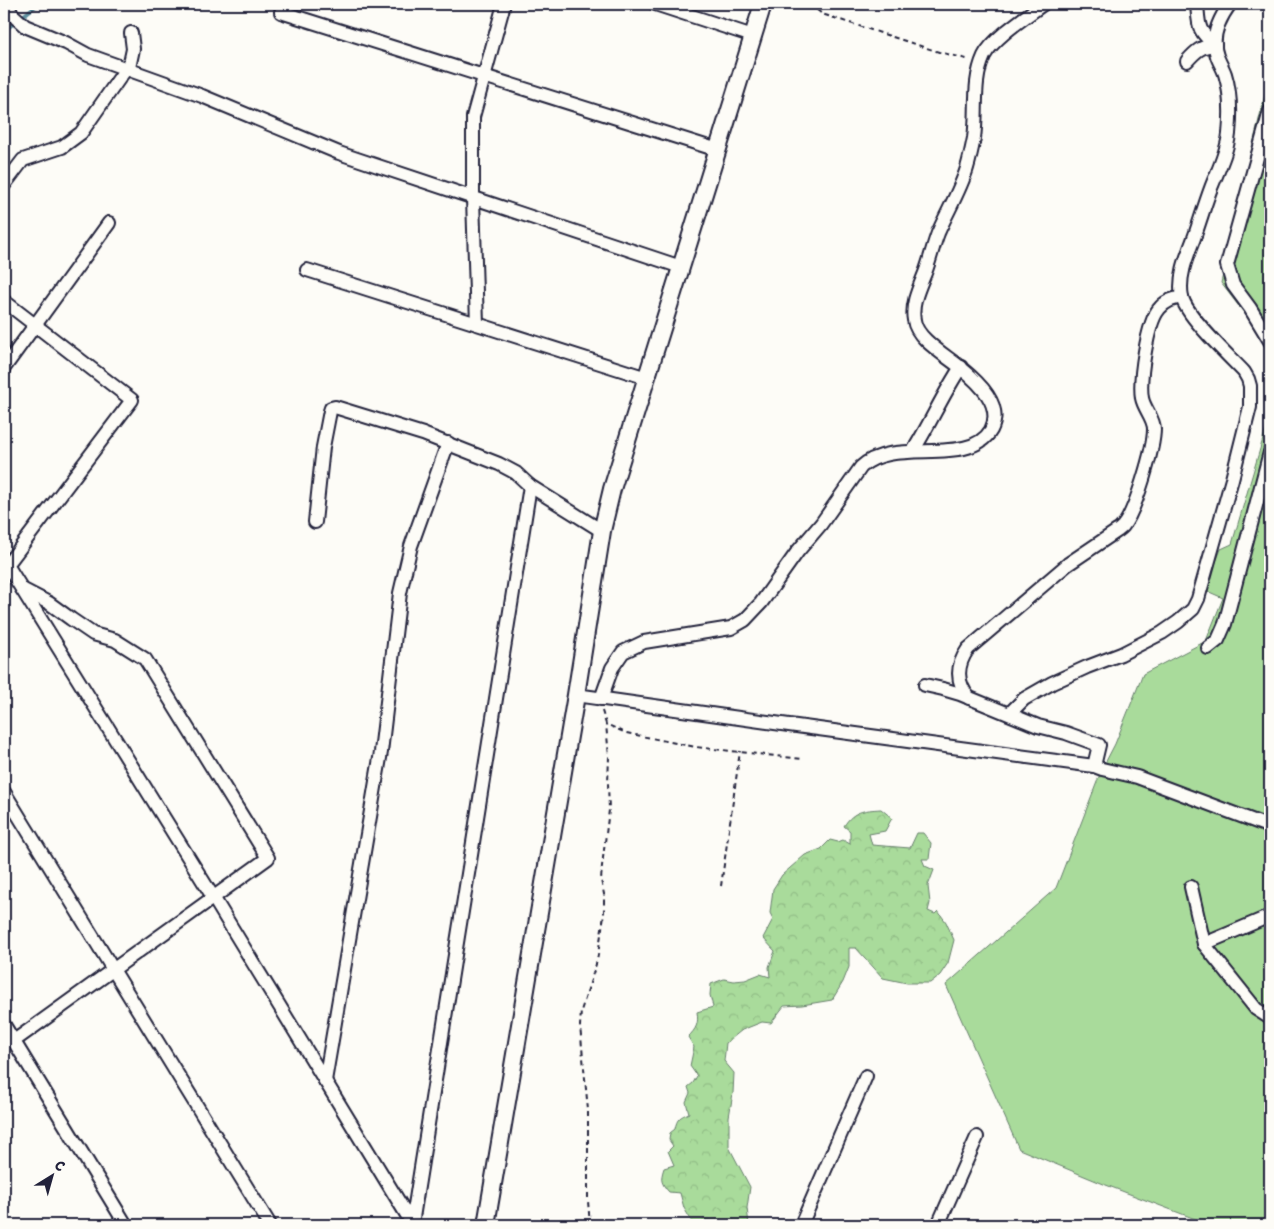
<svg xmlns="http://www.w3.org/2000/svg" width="1274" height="1229" font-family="'Shantell Sans',sans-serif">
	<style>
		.forest { fill: url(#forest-crowns); stroke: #667e6b }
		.park { fill: #a9db9b; stroke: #667e6b }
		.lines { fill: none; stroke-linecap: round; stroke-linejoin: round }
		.stream { stroke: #5f909f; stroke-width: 4 }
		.minor-casing { stroke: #22223b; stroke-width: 16 }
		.major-casing { stroke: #22223b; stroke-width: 20 }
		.path { stroke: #22223b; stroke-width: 2; stroke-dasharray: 5 4; stroke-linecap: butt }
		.minor { stroke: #fdfcf7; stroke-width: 12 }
		.major { stroke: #fdfcf7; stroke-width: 16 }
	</style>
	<defs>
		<pattern id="forest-crowns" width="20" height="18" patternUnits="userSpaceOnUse" patternTransform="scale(1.25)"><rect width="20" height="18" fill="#a9db9b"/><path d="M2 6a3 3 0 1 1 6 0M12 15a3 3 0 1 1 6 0" fill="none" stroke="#91bc86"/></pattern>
	</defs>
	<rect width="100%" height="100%" fill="#fdfcf7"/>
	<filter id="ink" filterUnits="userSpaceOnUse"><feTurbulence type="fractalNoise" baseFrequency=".02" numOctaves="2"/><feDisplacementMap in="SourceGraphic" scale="10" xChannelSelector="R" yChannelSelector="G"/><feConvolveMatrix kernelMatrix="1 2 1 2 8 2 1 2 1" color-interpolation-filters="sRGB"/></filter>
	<g filter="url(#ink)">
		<!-- forest -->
		<path class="forest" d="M881 809 892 818 885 831 869 834 872 845 910 848 917 833H923L931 843 929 859H922L925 866 934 870 928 886 930 903 928 911 935 914 938 911 946 922 954 940 948 963 940 975 930 983H907L883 978 856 948H849V967L843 982 832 1000 802 1005 784 1006 771 1023 762 1022 742 1030 726 1043 724 1061 734 1073 733 1093 729 1117V1147L750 1187 747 1208 749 1225H692L691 1220 684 1208 680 1193 669 1192C661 1183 660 1180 664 1168L674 1165 668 1151 673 1146 669 1140 670 1133 675 1129C677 1118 680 1117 689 1113L686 1102 690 1093 688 1087 693 1083 697 1076 690 1066 694 1047 688 1037C696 1029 699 1024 697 1012L713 1007 710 995 711 984 724 979 734 981 745 980 760 974 770 977 769 967 775 951 763 938 773 919 770 913 773 889 782 875 805 855 821 849 830 840 838 842 843 840 850 844V831L844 826C853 811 864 810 881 809Z"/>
		<!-- park -->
		<g class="park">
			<polygon points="1270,74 1270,355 1261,335 1221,283 1244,181"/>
			<polygon points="1270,415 1270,1225 1211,1225 1106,1185 1019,1149 946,985 1056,888 1102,769 1115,744 1143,674 1206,641 1223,598 1207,591 1207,585 1221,549 1232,544"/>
		</g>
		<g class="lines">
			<!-- stream -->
			<g class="stream">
				<polyline points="4,31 38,4"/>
				<polyline points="4,1223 6,1225"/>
			</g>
			<defs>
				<g id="minor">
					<polyline points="5,4 14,16 25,26 66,43 88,55 202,96 339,153 681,267"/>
					<polyline points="655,4 753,36"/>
					<path d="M1197 4C1199 26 1197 30 1215 45"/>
					<polyline points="281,12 718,150"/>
					<path d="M1187 61C1196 51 1201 46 1215 45"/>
					<polyline points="1270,111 1227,265 1233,285 1250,308 1270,341"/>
					<polyline points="4,185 23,160 62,147 81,133 130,63 133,49 131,33"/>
					<polyline points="307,270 647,378"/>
					<polyline points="4,301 132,400 7,565"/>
					<polyline points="477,324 473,198 473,117 504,4"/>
					<polyline points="4,368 109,223"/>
					<path d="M913 451C930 424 943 394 961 367"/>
					<polyline points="315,522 323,447 330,411 331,408 335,407 423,434 499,464 516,473 530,486 602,531"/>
					<polyline points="4,562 7,565 213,897 413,1225"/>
					<polyline points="1208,648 1218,640 1225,624 1248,536 1270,452"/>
					<polyline points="925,685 943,689 960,694 1038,726 1066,733 1099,745 1094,766"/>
					<polyline points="576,695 789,725 1094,766 1102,769 1137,777 1270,827"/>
					<path d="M969 698C956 682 956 666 968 649L1068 564 1117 531C1119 530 1121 528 1123 526 1135 512 1154 448 1154 429 1154 418 1144 409 1142 398 1139 380 1147 323 1159 309 1165 301 1173 299 1182 297"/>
					<path d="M601 699 612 668 623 652 644 642 731 628 745 620 761 603 798 551 821 524 861 467C893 436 969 468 991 430 1004 405 978 382 961 368 947 356 916 339 914 320 911 304 919 288 925 273 930 260 933 246 938 233 947 212 960 191 967 168 970 158 972 148 974 138 978 111 972 82 984 56 993 38 1027 16 1043 4"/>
					<path d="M1010 713 1024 699 1052 683 1087 667 1121 654 1162 633 1178 622 1193 609 1198 599 1232 479 1250 407V386L1248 379 1244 372C1229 356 1186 316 1182 297 1178 277 1187 256 1194 238 1200 221 1205 204 1211 188 1218 170 1227 153 1229 134 1231 114 1231 93 1225 74 1223 68 1219 62 1217 56 1210 37 1219 19 1230 4"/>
					<polyline points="4,792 270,1225"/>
					<polyline points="1191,887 1204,944 1256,1009 1270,1018"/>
					<polyline points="1204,944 1270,916"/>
					<polyline points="4,1025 126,1225"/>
					<polyline points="14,1041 268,858 145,659 115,640 93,634 71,619 49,603 22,589"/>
					<polyline points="325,1081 381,752 400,593 411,546 448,443"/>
					<polyline points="412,1224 530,486"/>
					<polyline points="801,1225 866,1076"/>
					<polyline points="938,1225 977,1137"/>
				</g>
				<polyline id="major" points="486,1225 576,695 602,531 612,489 763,4"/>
			</defs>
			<!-- minor casing -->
			<use href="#minor" class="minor-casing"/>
			<!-- major casing -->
			<use href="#major" class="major-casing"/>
			<!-- path -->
			<g class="path">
				<polyline points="810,4 822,14 939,52 970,60"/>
				<polyline points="602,711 606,724 626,733 696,747 803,759"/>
				<polyline points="721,886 740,751"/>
				<polyline points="590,1225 588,1201 588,1110 580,1026 581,1011 597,961 604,915 604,894 601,880 602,866 609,810 608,783 609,757 606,724"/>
			</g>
			<!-- minor -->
			<use href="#minor" class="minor"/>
			<!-- major -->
			<use href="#major" class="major"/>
		</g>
	</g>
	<!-- margin -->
	<rect width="1274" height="1229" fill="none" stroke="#fdfcf7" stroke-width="20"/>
	<rect x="10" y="10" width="1254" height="1209" fill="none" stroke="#22223b" stroke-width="2" filter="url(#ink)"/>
	<!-- north arrow -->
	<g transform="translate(52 1176) rotate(37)" stroke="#fdfcf7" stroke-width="4" paint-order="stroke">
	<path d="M0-4L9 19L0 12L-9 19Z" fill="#22223b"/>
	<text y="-8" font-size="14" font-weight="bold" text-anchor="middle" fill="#22223b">С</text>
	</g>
</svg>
